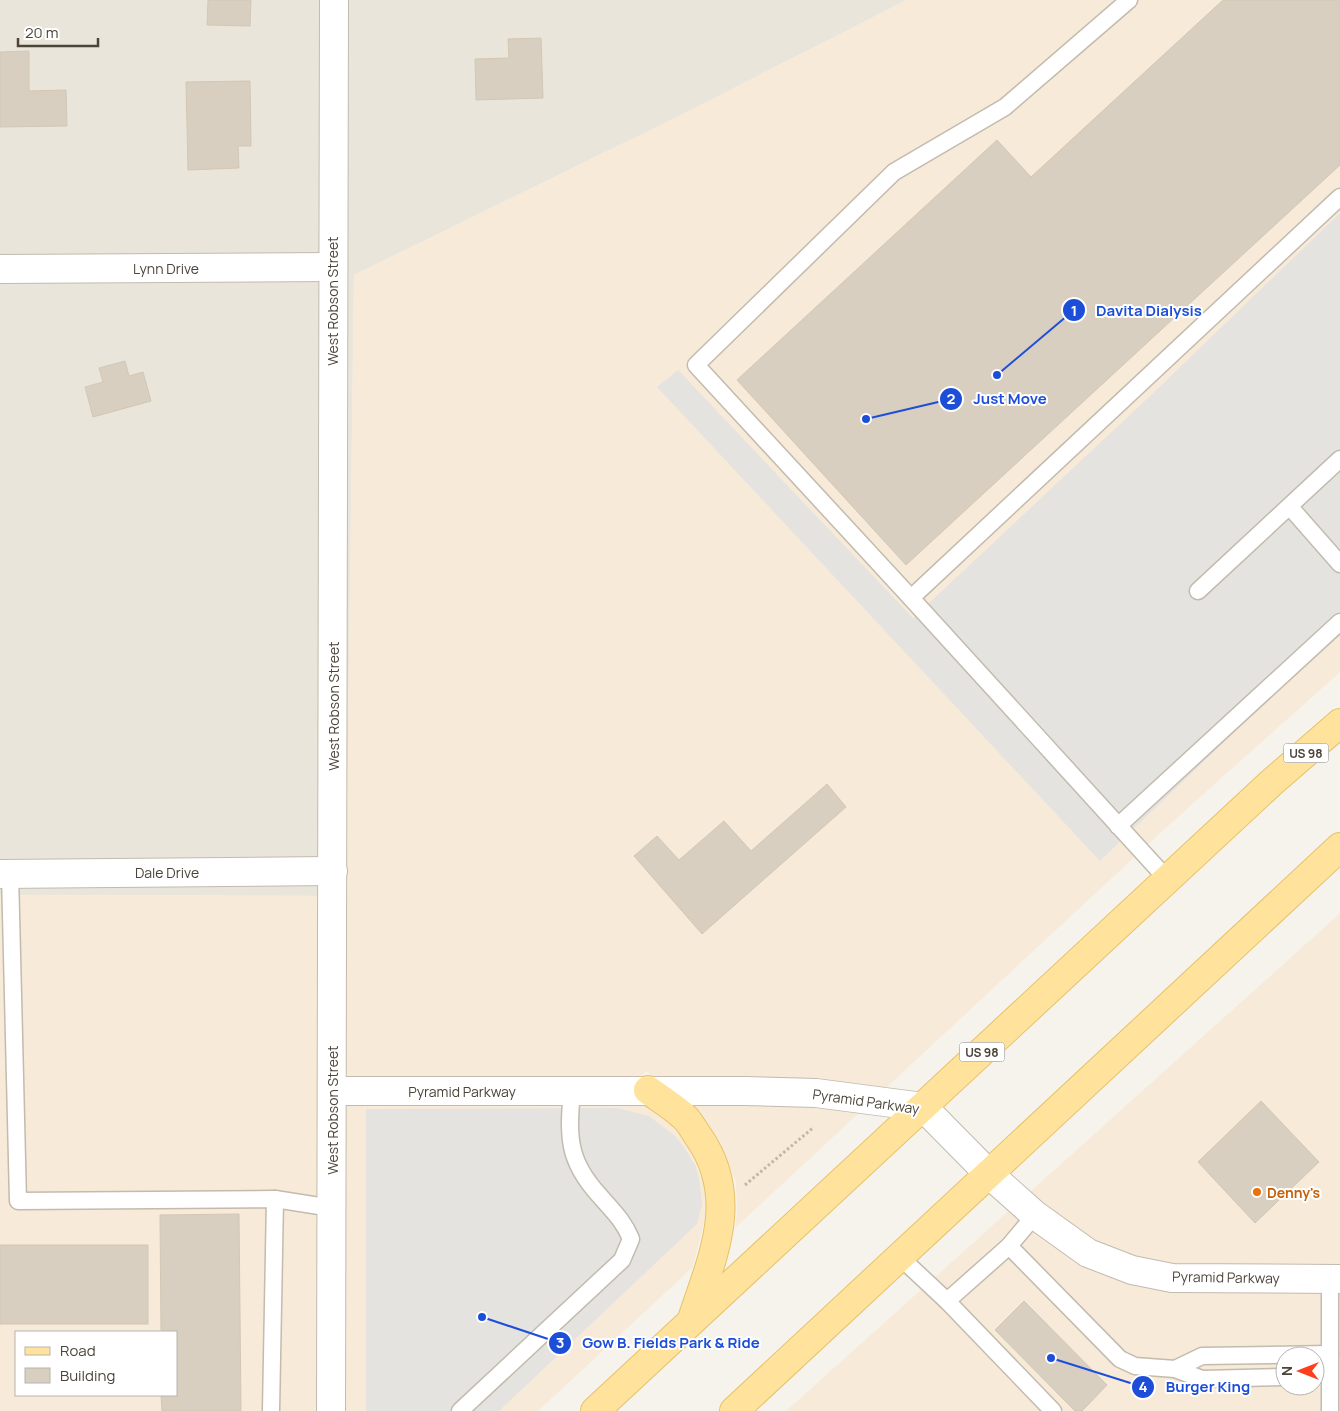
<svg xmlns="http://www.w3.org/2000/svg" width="1340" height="1411" font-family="Manrope,sans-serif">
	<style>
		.residential { fill: #eae5da }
		.commercial { fill: #f7ead8; fill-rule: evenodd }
		.parking { fill: #e5e3e0 }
		.building { fill: #d8cfc1; stroke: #d3c7b4 }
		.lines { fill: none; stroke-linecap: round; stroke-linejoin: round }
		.lane-casing { stroke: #c2bbae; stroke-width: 19 }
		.street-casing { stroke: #c2bbae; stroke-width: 30 }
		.primary-casing { stroke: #e6c16a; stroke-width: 30 }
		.path { stroke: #c4b79f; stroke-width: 3; stroke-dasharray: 2.5 2.5; stroke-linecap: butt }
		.lane { stroke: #fff; stroke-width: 16 }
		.street { stroke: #fff; stroke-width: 28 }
		.primary { stroke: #ffe39c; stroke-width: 28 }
		.food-dot { fill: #e8710a; stroke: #fff; stroke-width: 2 }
		.labels { text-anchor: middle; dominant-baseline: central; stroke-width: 4; stroke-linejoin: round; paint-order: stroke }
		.shield { fill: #fff; stroke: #817c74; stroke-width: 1 }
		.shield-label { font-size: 12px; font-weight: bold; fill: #4b4439 }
		.street-label { font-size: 14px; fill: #4b4439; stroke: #fff }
		.food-label { font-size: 14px; font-weight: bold; fill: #c56008; stroke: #fff; text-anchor: start }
		.leader { fill: none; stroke: #1d4ed8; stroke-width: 2 }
		.callout-dot { fill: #1d4ed8; stroke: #fff; stroke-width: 2 }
		.mark-label { font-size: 15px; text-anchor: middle; font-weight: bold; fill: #fff }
		.callout-label { font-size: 15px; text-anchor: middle; font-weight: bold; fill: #1d4ed8; stroke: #fff; stroke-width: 4; stroke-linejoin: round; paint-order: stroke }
	</style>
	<rect width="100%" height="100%" fill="#f6f3ec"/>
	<!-- residential -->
	<polygon class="residential" points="0,0 907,0 677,117 354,275 346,896 0,895"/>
	<!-- commercial -->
	<g class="commercial">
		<path d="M907 0H1340V672L1170 824 735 1228 737 1214 736 1182 719 1141 694 1105 646 1071 627 1093 672 1125 692 1154 705 1186 706 1214 693 1267 538 1411H0V895L346 896 354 275 677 117ZM16 1332H176V1395H16Z"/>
		<path d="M1340 913V1411H786L1337 916ZM1285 1356H1315V1386H1285Z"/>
	</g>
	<!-- parking -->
	<g class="parking">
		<polygon points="1340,213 1340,631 1100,861 657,387 678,370 913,618 1149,397"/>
		<polygon points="617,1108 649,1116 675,1136 684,1147 696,1167 699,1179 702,1204 697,1224 499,1411 366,1411 366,1109"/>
	</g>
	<!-- building -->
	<g class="building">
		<polygon points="208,0 251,0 250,26 207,25"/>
		<polygon points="1223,0 1340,0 1340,165 906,565 737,380 997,140 1031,177"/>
		<polygon points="541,38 543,98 476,100 475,59 509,58 508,39"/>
		<polygon points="29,51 29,91 66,90 67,126 0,127 0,52"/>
		<polygon points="250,81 251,146 238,146 239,168 188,170 186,82"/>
		<polygon points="125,361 129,376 143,372 151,401 93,417 85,387 103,382 99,368"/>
		<polygon points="827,784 846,807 702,934 634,856 657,836 679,860 724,821 751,851"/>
		<polygon points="1261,1101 1319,1162 1255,1223 1198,1162"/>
		<polygon points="239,1214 241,1411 162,1411 161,1395 176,1395 176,1332 161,1332 160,1215"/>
		<rect x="0" y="1245" width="148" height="79"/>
		<polygon points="1024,1301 1107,1385 1082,1411 1075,1411 995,1330"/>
	</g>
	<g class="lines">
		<defs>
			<g id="lane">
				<polyline points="1290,507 1340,564"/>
				<polyline points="1198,591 1340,459"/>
				<polyline points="911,598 696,365 894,172 1005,107 1129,0"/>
				<polyline points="1118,826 1340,622"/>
				<polyline points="10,873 18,1201 275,1199 271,1411"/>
				<polyline points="1167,879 911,598 1340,197"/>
				<polyline points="275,1199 332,1208"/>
				<polyline points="1035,1215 1009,1246 947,1301 1053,1411"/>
				<polyline points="1009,1246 1120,1359 1135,1366 1175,1369 1202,1379 1285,1377"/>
				<polyline points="900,1257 947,1301"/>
				<polyline points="1175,1369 1202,1356 1330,1354"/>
				<path d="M460 1411 622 1260 631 1239C624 1221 612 1210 599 1195 567 1160 568 1136 572 1090"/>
				<polyline points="1330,1411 1330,1278"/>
			</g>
			<g id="street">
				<polyline points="0,269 332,267"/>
				<polyline points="0,874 333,871"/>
				<polyline points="333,1091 745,1091 816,1093 923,1107 989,1174 1035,1215 1088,1253 1132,1270 1172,1278 1340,1279"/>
				<polyline points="331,1411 334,0"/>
			</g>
			<g id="primary">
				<path d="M648 1090C659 1098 672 1106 682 1115 689 1120 693 1129 698 1136 741 1197 713 1256 692 1319"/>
				<polyline points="595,1411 1271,783 1340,723"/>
				<polyline points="734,1411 1340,847"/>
			</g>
		</defs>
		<!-- lane casing -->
		<use href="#lane" class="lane-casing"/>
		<!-- street casing -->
		<use href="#street" class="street-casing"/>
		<!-- primary casing -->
		<use href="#primary" class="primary-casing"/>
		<!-- path -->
		<polyline class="path" points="745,1185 814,1127"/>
		<!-- lane -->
		<use href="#lane" class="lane"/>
		<!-- street -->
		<use href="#street" class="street"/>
		<!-- primary -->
		<use href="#primary" class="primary"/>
	</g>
	<!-- markers -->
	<circle class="food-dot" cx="1257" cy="1192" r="5"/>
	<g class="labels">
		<!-- shield labels -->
		<g class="shield">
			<rect x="1283.5" y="743.5" width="45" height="19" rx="4"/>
			<rect x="959.5" y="1042.5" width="45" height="19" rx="4"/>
		</g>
		<g class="shield-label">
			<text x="1306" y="753">US 98</text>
			<text x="982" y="1052">US 98</text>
		</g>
		<!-- street labels -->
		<g class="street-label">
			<text x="166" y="268">Lynn Drive</text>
			<text transform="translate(332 301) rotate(-90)">West Robson Street</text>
			<text transform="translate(333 706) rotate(-90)">West Robson Street</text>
			<text x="167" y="872">Dale Drive</text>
			<text x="462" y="1091">Pyramid Parkway</text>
			<text transform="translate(866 1101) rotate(8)">Pyramid Parkway</text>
			<text transform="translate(332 1110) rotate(-90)">West Robson Street</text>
			<text transform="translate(1226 1277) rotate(1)">Pyramid Parkway</text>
		</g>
		<!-- food labels -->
		<g class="food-label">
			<text x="1267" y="1192">Denny's</text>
		</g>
	</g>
	<!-- callouts -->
	<path class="leader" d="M997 375L1074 310M866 419L951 399M482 1317L560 1343M1051 1358L1143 1387"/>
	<g class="callout-dot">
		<circle cx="997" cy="375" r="5"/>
		<circle cx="866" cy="419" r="5"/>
		<circle cx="482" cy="1317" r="5"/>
		<circle cx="1051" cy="1358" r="5"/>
		<circle cx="1074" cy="310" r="12"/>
		<circle cx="951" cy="399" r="12"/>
		<circle cx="560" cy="1343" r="12"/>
		<circle cx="1143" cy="1387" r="12"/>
	</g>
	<g class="mark-label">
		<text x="1074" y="316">1</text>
		<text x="951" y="404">2</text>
		<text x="560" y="1348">3</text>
		<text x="1143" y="1392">4</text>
	</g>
	<g class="callout-label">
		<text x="1149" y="316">Davita Dialysis</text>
		<text x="1010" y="404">Just Move</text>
		<text x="671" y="1348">Gow B. Fields Park &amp; Ride</text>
		<text x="1208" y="1392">Burger King</text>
	</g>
	<!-- legend -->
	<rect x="15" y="1331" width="162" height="65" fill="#ffffff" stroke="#b7b4b0"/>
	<rect x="25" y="1347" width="25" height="8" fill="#ffe39c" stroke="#b7b4b0"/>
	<text x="60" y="1356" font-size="15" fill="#4b4439">Road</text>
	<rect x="25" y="1368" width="25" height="15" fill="#d8cfc1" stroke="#b7b4b0"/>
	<text x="60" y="1381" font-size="15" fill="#4b4439">Building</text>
	<!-- north arrow -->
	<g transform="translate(1300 1371) rotate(270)"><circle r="24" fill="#ffffff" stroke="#b7b4b0"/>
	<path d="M0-4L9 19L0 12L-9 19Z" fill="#fc3f1d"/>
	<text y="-8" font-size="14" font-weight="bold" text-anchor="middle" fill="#4b4439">N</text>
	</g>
	<!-- scale -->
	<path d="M18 38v8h80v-8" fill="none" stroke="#4b4439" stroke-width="2.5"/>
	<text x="25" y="38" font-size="15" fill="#4b4439" stroke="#ffffff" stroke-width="4" paint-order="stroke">20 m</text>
</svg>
